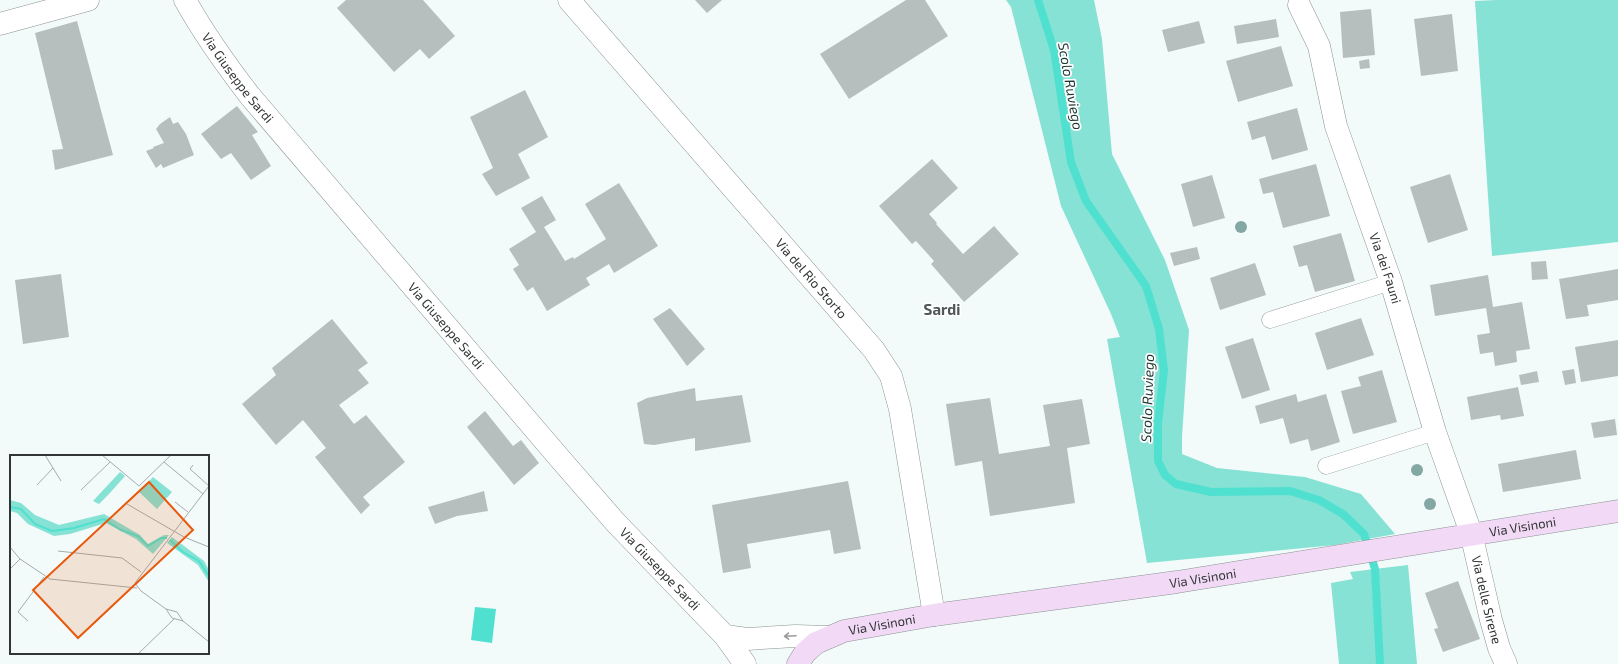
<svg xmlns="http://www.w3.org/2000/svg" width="1618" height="664" font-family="'Exo 2',sans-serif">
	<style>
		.green { fill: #86e2d4 }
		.water { fill: #50e0cf }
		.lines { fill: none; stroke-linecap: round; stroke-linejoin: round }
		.stream { stroke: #50e0cf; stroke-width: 8 }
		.building { fill: #b6bfbd }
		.lane-casing { stroke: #8a9391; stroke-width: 17 }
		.street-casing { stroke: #8a9391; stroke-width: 23 }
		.secondary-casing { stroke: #8a9391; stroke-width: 23 }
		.lane { stroke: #fff; stroke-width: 16 }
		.street { stroke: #fff; stroke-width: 22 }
		.secondary { stroke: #f2daf6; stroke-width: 22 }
		.tree { fill: #83a7a3 }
		.oneway { stroke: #989a9a }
		.labels { text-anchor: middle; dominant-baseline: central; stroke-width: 3.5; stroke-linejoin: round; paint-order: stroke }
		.street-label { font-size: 13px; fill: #323535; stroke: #fff }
		.water-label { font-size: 14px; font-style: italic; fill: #1f3733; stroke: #fff }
		.quarter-label { font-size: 15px; font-weight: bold; fill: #505857; stroke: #fff }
		.inset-river { fill: none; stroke: #50e0cf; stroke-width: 2 }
		.inset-road { fill: none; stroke: #a5acab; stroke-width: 1 }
		.view { fill: #e8590c; fill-opacity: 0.15; stroke: #e8590c; stroke-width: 2 }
		.inset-edge { fill: none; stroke: #323535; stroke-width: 2 }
	</style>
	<rect width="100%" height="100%" fill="#f2fbfa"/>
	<!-- green -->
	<g class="green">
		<polygon points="1006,0 1094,0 1102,39 1112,154 1165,260 1189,330 1182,437 1182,454 1217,468 1305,477 1361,494 1395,534 1335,545 1147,563 1107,339 1120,337 1111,314 1061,206 1011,7"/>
		<polygon points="1496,0 1618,0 1618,242 1492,256 1475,1"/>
		<polygon points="1408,565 1417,664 1339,664 1331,583 1353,579 1350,572"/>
	</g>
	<!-- water -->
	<polygon class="water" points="475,607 496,609 492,643 471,640"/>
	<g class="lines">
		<!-- stream -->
		<polyline class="stream" points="1038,0 1054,50 1071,162 1086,201 1146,286 1159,329 1164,370 1158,423 1158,461 1165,475 1176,484 1211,492 1290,491 1319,500 1343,514 1364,534 1375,569 1380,664"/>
	</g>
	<!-- building -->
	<g class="building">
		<polygon points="346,0 423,0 455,36 429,59 420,49 394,72 337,8"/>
		<polygon points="695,0 722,0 707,13"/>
		<polygon points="906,0 925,0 948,36 849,99 820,54"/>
		<polygon points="1371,9 1375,55 1343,58 1340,12"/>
		<polygon points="1452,14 1458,71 1421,76 1414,19"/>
		<polygon points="1276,19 1279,37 1237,44 1234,26"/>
		<polygon points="77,21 113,155 55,170 52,150 63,149 35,33"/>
		<polygon points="1199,21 1205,43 1168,52 1162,30"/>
		<polygon points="1281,46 1293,86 1238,102 1226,61"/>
		<polygon points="1369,59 1370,68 1360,69 1359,61"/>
		<polygon points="525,90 548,137 518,154 530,178 496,196 482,174 493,168 470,117"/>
		<polygon points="237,106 258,132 252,135 271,166 251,180 231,153 221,159 201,134"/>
		<polygon points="1297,108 1308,150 1272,160 1265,136 1252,140 1247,122"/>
		<polygon points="170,117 173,124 178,122 186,134 194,155 163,168 161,164 156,168 146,151 154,148 153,147 164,143 156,129 160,124"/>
		<polygon points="932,159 958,188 929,214 937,223 936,224 963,254 994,226 1019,254 964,302 931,264 934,261 926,252 916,241 912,244 879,206"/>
		<polygon points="1316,164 1330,216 1283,228 1273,192 1263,194 1259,179"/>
		<polygon points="1450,174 1468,230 1428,243 1410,187"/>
		<polygon points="1212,175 1225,218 1193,227 1181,184"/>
		<polygon points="619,183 658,246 614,273 609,264 586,278 590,285 547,311 533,287 527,291 513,269 519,265 509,249 536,232 521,208 542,196 556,220 544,227 565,261 573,257 574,259 606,239 585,204"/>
		<polygon points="1341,233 1355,281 1315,292 1307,265 1299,267 1293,246"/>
		<polygon points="1197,247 1200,259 1174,266 1170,253"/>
		<polygon points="1546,261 1548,279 1532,280 1531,262"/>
		<polygon points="1255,263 1266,295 1220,310 1210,278"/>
		<polygon points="1618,269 1618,300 1587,305 1589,316 1566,319 1559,279"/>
		<polygon points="61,274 69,337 23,344 15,280"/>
		<polygon points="1488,275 1493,307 1522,302 1530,349 1516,351 1517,362 1495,366 1493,352 1480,354 1477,335 1490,333 1486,308 1435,316 1430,285"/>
		<polygon points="670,308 705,349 687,366 653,319"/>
		<polygon points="1361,318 1374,355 1327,370 1315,333"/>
		<polygon points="332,319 368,363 358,370 369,383 339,405 354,424 366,415 405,462 363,497 370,505 361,514 315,457 326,448 303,420 276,445 242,404 276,375 272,368"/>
		<polygon points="1253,338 1270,390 1242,399 1225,347"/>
		<polygon points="1618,340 1618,376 1581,382 1575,347"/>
		<polygon points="1574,369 1576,383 1565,385 1562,371"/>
		<polygon points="1382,370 1397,422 1353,434 1341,391 1361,386 1358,377"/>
		<polygon points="1537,371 1539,382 1521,385 1519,375"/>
		<polygon points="1518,387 1524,416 1501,420 1500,415 1471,420 1467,397"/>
		<polygon points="695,388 696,401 742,395 751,442 695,451 695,438 654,445 644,444 637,403 647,398"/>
		<polygon points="1296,394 1298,402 1326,394 1340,442 1311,451 1308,439 1290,444 1283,418 1260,424 1255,406"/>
		<polygon points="990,398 999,454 1050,446 1043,405 1082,399 1090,444 1067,448 1075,503 990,516 982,461 955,466 946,404"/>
		<polygon points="485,411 513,446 521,440 539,463 514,485 467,427"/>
		<polygon points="1615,419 1617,435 1594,438 1591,423"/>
		<polygon points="1576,450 1581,479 1503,492 1498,464"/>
		<polygon points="848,481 861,549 834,554 830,530 747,544 751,568 723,573 712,505"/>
		<polygon points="484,491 488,511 457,516 435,524 428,507"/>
		<polygon points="1458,581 1480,639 1443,652 1434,629 1438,628 1425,593"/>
	</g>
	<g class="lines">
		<defs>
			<g id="lane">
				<polyline points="1270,320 1391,282"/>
				<polyline points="1326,466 1435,432"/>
			</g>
			<g id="street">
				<path id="s1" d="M185 0C204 34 226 65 250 96L562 461 616 523 725 636 745 664"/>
				<path id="s2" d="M569 0 874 350 891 376 900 409 934 615"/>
				<path id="s3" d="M1299 5 1319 46 1336 126 1391 282 1435 432 1471 533 1491 620 1499 648 1506 664"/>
				<polyline points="0,24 88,0"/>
				<polyline points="725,636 747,639 795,636 829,637"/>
			</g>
			<g id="secondary">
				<path id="s4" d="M798 664 805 653 816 643 844 631 934 615 1177 582 1618 511"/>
			</g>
		</defs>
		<!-- lane casing -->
		<use href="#lane" class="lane-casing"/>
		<!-- street casing -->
		<use href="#street" class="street-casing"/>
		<!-- secondary casing -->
		<use href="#secondary" class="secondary-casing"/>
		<!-- lane -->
		<use href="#lane" class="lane"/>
		<!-- street -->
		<use href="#street" class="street"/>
		<!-- secondary -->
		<use href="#secondary" class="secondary"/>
	</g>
	<!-- trees -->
	<g class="tree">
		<circle cx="1241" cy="227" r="6"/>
		<circle cx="1417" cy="470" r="6"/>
		<circle cx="1430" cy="504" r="6"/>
	</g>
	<!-- one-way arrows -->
	<defs><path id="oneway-shaft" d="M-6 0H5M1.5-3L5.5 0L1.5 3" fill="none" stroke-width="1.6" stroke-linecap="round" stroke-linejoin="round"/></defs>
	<use class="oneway" href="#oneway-shaft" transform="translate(790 636) rotate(177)"/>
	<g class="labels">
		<!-- street labels -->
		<g class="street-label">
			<text stroke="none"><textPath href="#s1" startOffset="94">Via Giuseppe Sardi</textPath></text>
			<text stroke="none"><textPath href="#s3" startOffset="278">Via dei Fauni</textPath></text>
			<text stroke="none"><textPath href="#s2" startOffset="369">Via del Rio Storto</textPath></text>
			<text stroke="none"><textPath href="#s1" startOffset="418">Via Giuseppe Sardi</textPath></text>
			<text stroke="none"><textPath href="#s4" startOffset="745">Via Visinoni</textPath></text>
			<text stroke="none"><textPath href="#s1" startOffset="742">Via Giuseppe Sardi</textPath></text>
			<text stroke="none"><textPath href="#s4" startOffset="421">Via Visinoni</textPath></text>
			<text stroke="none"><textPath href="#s3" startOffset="625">Via delle Sirene</textPath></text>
			<text stroke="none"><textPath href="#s4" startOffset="97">Via Visinoni</textPath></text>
		</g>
		<!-- water labels -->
		<g class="water-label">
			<text transform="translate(1071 86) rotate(80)">Scolo Ruviego</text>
			<text transform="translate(1147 398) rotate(-88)">Scolo Ruviego</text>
		</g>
		<!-- quarter labels -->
		<g class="quarter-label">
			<text x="942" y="309">Sardi</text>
		</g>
	</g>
	<!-- overview -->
	<g transform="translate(10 455)">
		<rect width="199" height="199" fill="#f2fbfa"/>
		<path d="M110 17 115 21 99 39 89 49 83 46ZM143 22 162 37 147 54 129 37ZM0 45 11 48 25 60 49 70 94 59 130 80 138 89 154 80H159L143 99 126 84 96 68 60 79 44 81 18 69 7 58 0 56ZM162 82 194 106 199 115V127L188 110 157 88Z" fill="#86e2d4"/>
		<path class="inset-river" d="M0 52 11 54 25 69 42 76 64 73 94 64 111 75 128 81 138 91 151 83H157M160 85 173 97 189 106 199 121"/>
		<path class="inset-road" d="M35 0 51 26M92 0 129 31 161 0M154 7 193 39M183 10 180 14 199 31M27 30 43 13M199 31 125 128 131 136 156 154 162 163 173 166 199 187M71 35 100 7M165 47 178 57M117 49 174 82 199 92M0 92 10 104 40 124 127 133M48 96 112 103 131 117M0 114 10 104M156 154 167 157 173 166M18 166 8 157 34 122M128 199 164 164"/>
		<path class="view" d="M139 27 183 75 68 183 23 135Z"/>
		<rect width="199" height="199" class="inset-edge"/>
	</g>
</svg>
